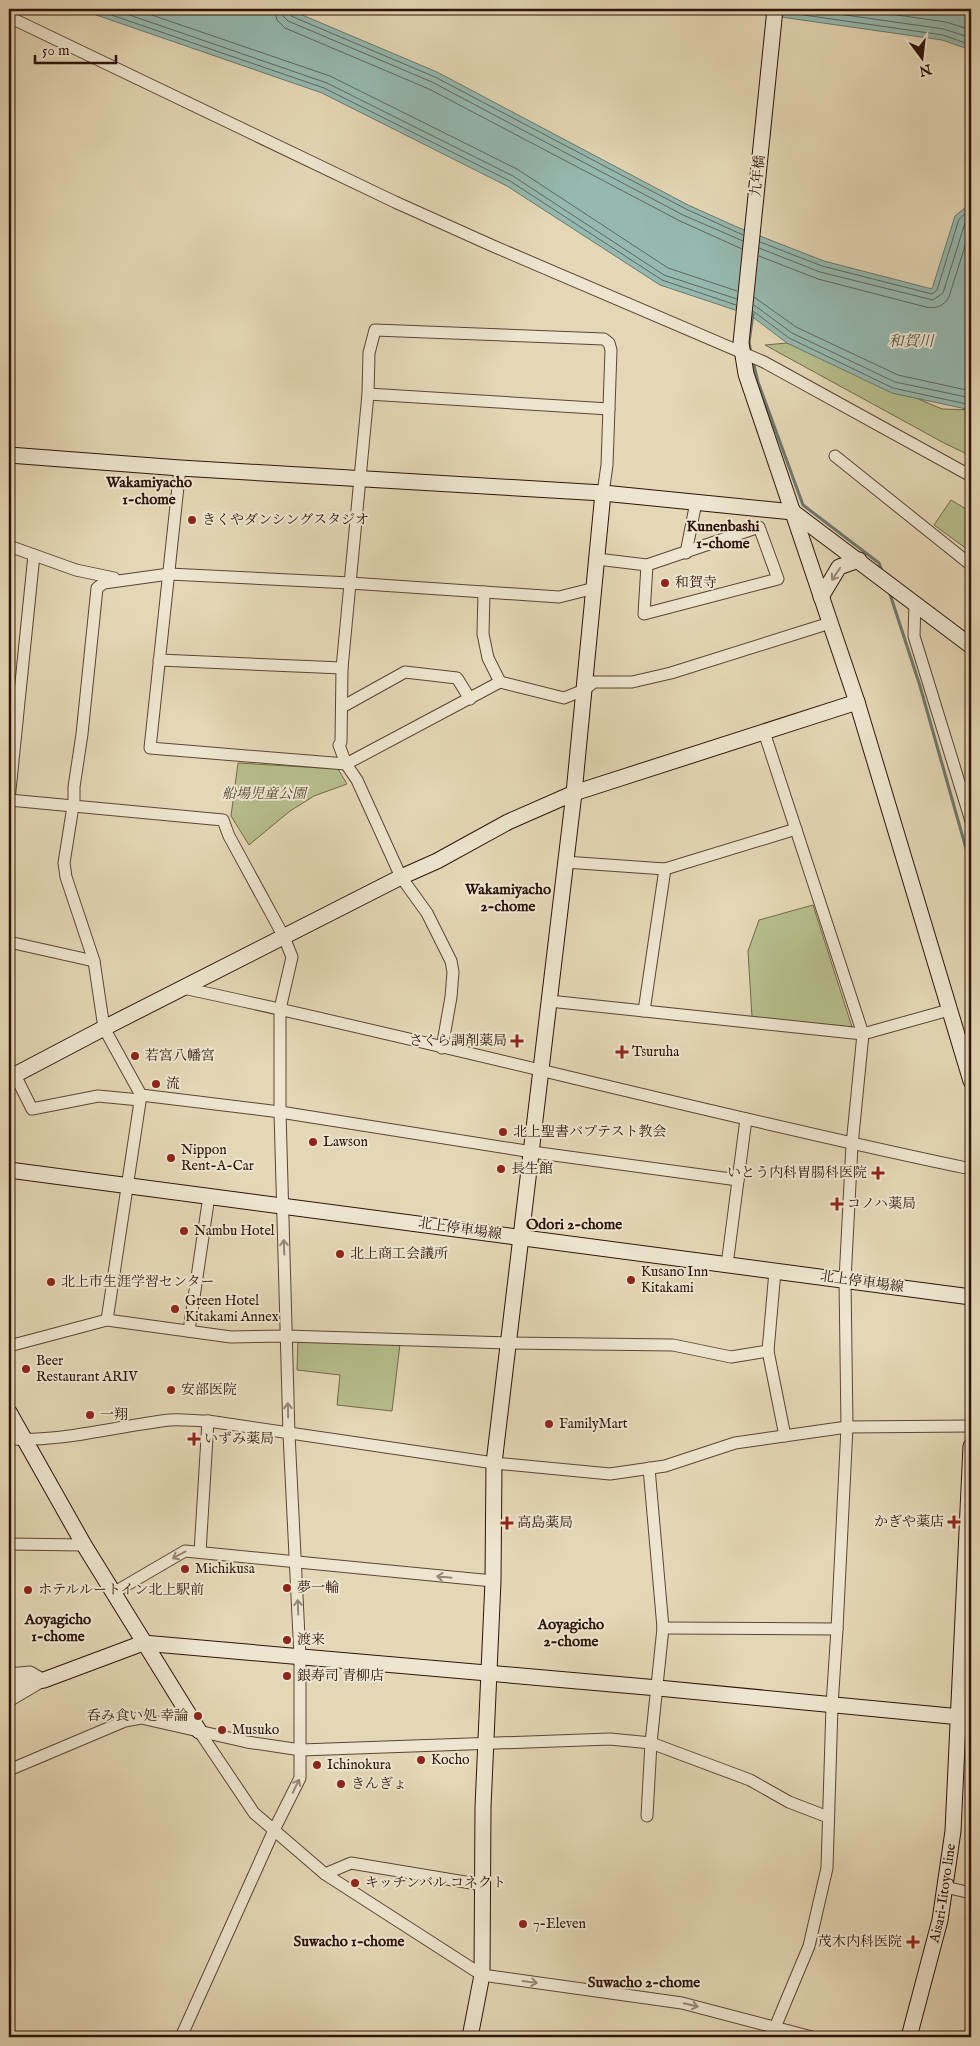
<svg xmlns="http://www.w3.org/2000/svg" width="980" height="2046" font-family="'IM FELL English','Noto Serif JP',serif">
	<style>
		.green { fill: #b6be8c; stroke: #72684a }
		.water { fill: #95b9b0; stroke: #6c776d }
		.lines { fill: none; stroke-linecap: round; stroke-linejoin: round }
		.shore { stroke: #62665c; stroke-width: 1 }
		.stream { stroke: #6c776d; stroke-width: 3 }
		.street-casing { stroke: #5c4434; stroke-width: 13 }
		.secondary-casing { stroke: #2e1309; stroke-width: 17 }
		.street { stroke: #ede5cf; stroke-width: 11 }
		.secondary { stroke: #ede5cf; stroke-width: 15 }
		.oneway { stroke: #978676 }
		.poi-dot { fill: #8f2418; stroke: #ede5cf; stroke-width: 2 }
		.labels { text-anchor: middle; dominant-baseline: central; stroke-width: 4; stroke-linejoin: round; paint-order: stroke }
		.street-label { font-size: 14px; fill: #2e1309; stroke: #ede5cf }
		.poi-label { font-size: 14px; fill: #2e1309; stroke: #ede5cf; text-anchor: start }
		.park-label { font-size: 14px; font-style: italic; fill: #574630; stroke: #ede5cf }
		.water-label { font-size: 15px; font-style: italic; fill: #524d43; stroke: #ede5cf }
		.neighbourhood-label { font-size: 15px; font-weight: bold; fill: #2e1309; stroke: #ede5cf }
	</style>
	<rect width="100%" height="100%" fill="#e4d7b5"/>
	<filter id="stains"><feTurbulence type="fractalNoise" baseFrequency=".004" numOctaves="4"/><feColorMatrix values="0 0 0 0 .2 0 0 0 0 .09 0 0 0 0 .02 0 0 0 .5 -.17"/></filter>
	<radialGradient id="worn" r=".72"><stop offset=".6" stop-color="#630" stop-opacity="0"/><stop offset="1" stop-color="#630" stop-opacity=".3"/></radialGradient>
	<!-- green -->
	<g class="green">
		<polygon points="787,343 942,409 971,410 971,456 944,443 765,345"/>
		<polygon points="951,500 971,512 971,552 934,525"/>
		<polygon points="238,763 338,769 347,784 314,796 290,811 249,845 231,816"/>
		<polygon points="813,905 852,1027 752,1017 748,951 759,920"/>
		<polygon points="298,1340 400,1344 392,1411 337,1405 340,1375 297,1370"/>
	</g>
	<!-- water -->
	<g class="water">
		<polygon points="79,9 288,9 437,72 688,205 737,227 824,261 932,289 955,216 971,203 971,410 892,393 787,343 750,315 660,285 507,186 322,93"/>
		<polygon points="725,9 971,9 971,50 942,40"/>
	</g>
	<g class="lines">
		<!-- shore -->
		<g class="shore">
			<polyline points="94,9 324,88 510,181 662,280 736,305"/>
			<polyline points="112,9 327,83 513,176 664,275 737,299"/>
			<polyline points="134,9 330,76 517,169 668,268 737,291"/>
			<polyline points="274,9 277,20 285,28 429,89 680,221 742,249"/>
			<polyline points="281,9 283,16 288,21 432,82 683,215 743,241"/>
			<polyline points="288,9 291,16 435,77 686,209 743,235"/>
			<polyline points="803,9 944,29 971,38"/>
			<polyline points="855,9 946,22 971,30"/>
			<polyline points="783,12 943,35 971,45"/>
			<polyline points="760,242 822,266 932,294 937,290 959,219 971,209"/>
			<polyline points="759,248 820,272 933,300 943,293 965,223 971,217"/>
			<path d="M759 256 818 279 926 307C936 309 944 306 949 297L971 227"/>
			<polyline points="754,297 796,327 898,375 971,391"/>
			<polyline points="754,305 792,333 895,382 971,398"/>
			<polyline points="753,311 789,338 893,388 971,405"/>
		</g>
		<!-- stream -->
		<g class="stream">
			<polyline points="751,353 749,342 753,314"/>
			<polyline points="753,361 758,382 803,505 879,563 882,571"/>
			<polyline points="889,591 920,686 971,866"/>
		</g>
		<defs>
			<g id="street">
				<polyline points="9,17 395,202 493,246 764,362 971,476"/>
				<polyline points="368,394 609,409"/>
				<polyline points="835,456 971,565"/>
				<polyline points="180,468 150,748 346,764 500,682 564,698 584,690 594,682 632,682 671,673 830,623"/>
				<polyline points="9,546 76,570 114,578"/>
				<polyline points="686,553 696,502"/>
				<polyline points="597,559 647,565 759,527 778,579 644,614 647,565"/>
				<polyline points="595,588 559,597 350,583 169,574 104,583 97,588 82,734 74,787 74,800 64,863 66,877 94,961 104,1028 141,1095 280,1112 532,1152 738,1180"/>
				<polyline points="484,592 483,634 488,658 500,682"/>
				<polyline points="915,603 914,636 971,821"/>
				<polyline points="159,660 342,668"/>
				<polyline points="342,707 405,672 457,678 470,699"/>
				<polyline points="764,732 863,1034 852,1145 845,1280 847,1427 837,1629 832,1706 827,1868 809,1946 771,2037"/>
				<polyline points="9,800 223,820 229,836 284,937 292,957 280,1009 280,1112 289,1434 300,1657 300,1778 274,1830 181,2037"/>
				<polyline points="9,800 34,555"/>
				<polyline points="565,862 665,869 796,829"/>
				<polyline points="9,942 94,961"/>
				<path d="M183 988C447 1044 707 1114 971 1169"/>
				<polyline points="549,1001 863,1034 949,1010"/>
				<polyline points="644,1011 665,869"/>
				<polyline points="960,1041 971,1041"/>
				<polyline points="442,1048 451,997 453,972 451,961 427,913 401,877 357,780 346,764 339,745 341,742 342,668 368,394 369,353 375,330 604,339 609,343 611,350 607,465 603,493"/>
				<polyline points="15,1075 32,1109 98,1096 140,1100"/>
				<polyline points="727,1265 746,1119"/>
				<polyline points="775,1271 768,1351 785,1436"/>
				<polyline points="107,1320 141,1095"/>
				<polyline points="189,1331 209,1196"/>
				<polyline points="9,1346 107,1320 231,1337 287,1336 508,1343 673,1345 731,1357 768,1351"/>
				<path d="M9 1439C64 1442 116 1426 170 1420 182 1419 196 1421 208 1421L494 1463 610 1474 665 1466 735 1443 847 1427 971 1426"/>
				<polyline points="9,1544 84,1545"/>
				<polyline points="200,1552 208,1421"/>
				<polyline points="113,1593 185,1551 493,1581"/>
				<polyline points="663,1628 837,1629"/>
				<polyline points="9,1674 30,1672 44,1680"/>
				<polyline points="9,1701 41,1682"/>
				<polyline points="199,1731 254,1813 325,1874 482,1975 682,2003 812,2037"/>
				<polyline points="9,1770 125,1721 141,1718 247,1742 301,1750 610,1739 651,1743 750,1780 789,1802 828,1817"/>
				<polyline points="647,1816 651,1743 663,1628 649,1468"/>
				<polyline points="325,1874 351,1863 483,1885"/>
				<polyline points="945,1887 971,1893"/>
			</g>
			<g id="secondary">
				<polyline points="775,9 741,343 746,374 857,702 971,1081"/>
				<polyline points="9,455 180,468 603,493 793,512 971,646"/>
				<polyline points="821,597 839,567 859,560"/>
				<polyline points="9,1078 104,1028 401,877 437,861 508,822 574,793 857,702"/>
				<polyline points="9,1170 971,1297"/>
				<polyline points="9,1412 84,1545 199,1731"/>
				<polyline points="9,1685 44,1680 143,1643 658,1688 971,1718"/>
				<polyline points="470,2037 482,1975 483,1807 493,1581 494,1463 574,793 603,493"/>
				<path id="s1" d="M909 2037 940 1920 953 1831 971 1446"/>
			</g>
		</defs>
		<!-- street casing -->
		<use href="#street" class="street-casing"/>
		<!-- secondary casing -->
		<use href="#secondary" class="secondary-casing"/>
		<!-- street -->
		<use href="#street" class="street"/>
		<!-- secondary -->
		<use href="#secondary" class="secondary"/>
	</g>
	<!-- one-way arrows -->
	<defs><path id="oneway-shaft" d="M-6 0H5M1.5-3L5.5 0L1.5 3" fill="none" stroke-width="1.6" stroke-linecap="round" stroke-linejoin="round" transform="scale(1.25)"/></defs>
	<g class="oneway">
		<use href="#oneway-shaft" transform="translate(836 574) rotate(124)"/>
		<use href="#oneway-shaft" transform="translate(284 1247) rotate(-92)"/>
		<use href="#oneway-shaft" transform="translate(288 1410) rotate(-91)"/>
		<use href="#oneway-shaft" transform="translate(179 1555) rotate(152)"/>
		<use href="#oneway-shaft" transform="translate(444 1577) rotate(-174)"/>
		<use href="#oneway-shaft" transform="translate(298 1607) rotate(-92)"/>
		<use href="#oneway-shaft" transform="translate(296 1786) rotate(-64)"/>
		<use href="#oneway-shaft" transform="translate(530 1982) rotate(8)"/>
		<use href="#oneway-shaft" transform="translate(691 2005) rotate(14)"/>
	</g>
	<!-- markers -->
	<g class="poi-dot">
		<circle cx="192" cy="520" r="5"/>
		<circle cx="665" cy="583" r="5"/>
		<path d="M514.5 1033.5h5v5h5v5h-5v5h-5v-5h-5v-5h5z"/>
		<path d="M619.5 1044.5h5v5h5v5h-5v5h-5v-5h-5v-5h5z"/>
		<circle cx="135" cy="1056" r="5"/>
		<circle cx="156" cy="1084" r="5"/>
		<circle cx="503" cy="1132" r="5"/>
		<circle cx="313" cy="1142" r="5"/>
		<circle cx="171" cy="1158" r="5"/>
		<circle cx="501" cy="1169" r="5"/>
		<path d="M875.5 1165.5h5v5h5v5h-5v5h-5v-5h-5v-5h5z"/>
		<path d="M834.5 1196.5h5v5h5v5h-5v5h-5v-5h-5v-5h5z"/>
		<circle cx="184" cy="1231" r="5"/>
		<circle cx="340" cy="1254" r="5"/>
		<circle cx="631" cy="1280" r="5"/>
		<circle cx="51" cy="1282" r="5"/>
		<circle cx="175" cy="1309" r="5"/>
		<circle cx="26" cy="1369" r="5"/>
		<circle cx="171" cy="1390" r="5"/>
		<circle cx="90" cy="1415" r="5"/>
		<circle cx="549" cy="1424" r="5"/>
		<path d="M191.5 1431.5h5v5h5v5h-5v5h-5v-5h-5v-5h5z"/>
		<path d="M951.5 1514.5h5v5h5v5h-5v5h-5v-5h-5v-5h5z"/>
		<path d="M504.5 1515.5h5v5h5v5h-5v5h-5v-5h-5v-5h5z"/>
		<circle cx="185" cy="1569" r="5"/>
		<circle cx="287" cy="1588" r="5"/>
		<circle cx="28" cy="1590" r="5"/>
		<circle cx="287" cy="1640" r="5"/>
		<circle cx="287" cy="1676" r="5"/>
		<circle cx="198" cy="1716" r="5"/>
		<circle cx="222" cy="1730" r="5"/>
		<circle cx="421" cy="1760" r="5"/>
		<circle cx="317" cy="1765" r="5"/>
		<circle cx="341" cy="1784" r="5"/>
		<circle cx="355" cy="1883" r="5"/>
		<circle cx="523" cy="1924" r="5"/>
		<path d="M910.5 1934.5h5v5h5v5h-5v5h-5v-5h-5v-5h5z"/>
	</g>
	<g class="labels">
		<!-- street labels -->
		<g class="street-label">
			<text transform="translate(758 176) rotate(-84)">九年橋</text>
			<text transform="translate(460 1229) rotate(8)">北上停車場線</text>
			<text transform="translate(862 1282) rotate(8)">北上停車場線</text>
			<text stroke="none"><textPath href="#s1" startOffset="148">Aisari-Iitoyo line</textPath></text>
		</g>
		<!-- poi labels -->
		<g class="poi-label">
			<text x="202" y="520">きくやダンシングスタジオ</text>
			<text x="675" y="583">和賀寺</text>
			<text x="507" y="1041" text-anchor="end">さくら調剤薬局</text>
			<text x="632" y="1052">Tsuruha</text>
			<text x="145" y="1056">若宮八幡宮</text>
			<text x="166" y="1084">流</text>
			<text x="513" y="1132">北上聖書バプテスト教会</text>
			<text x="323" y="1142">Lawson</text>
			<text x="181" y="1150">Nippon<tspan x="181" dy="16">Rent-A-Car</tspan></text>
			<text x="511" y="1169">長生館</text>
			<text x="867" y="1173" text-anchor="end">いとう内科胃腸科医院</text>
			<text x="847" y="1204">コノハ薬局</text>
			<text x="194" y="1231">Nambu Hotel</text>
			<text x="350" y="1254">北上商工会議所</text>
			<text x="641" y="1272">Kusano Inn<tspan x="641" dy="16">Kitakami</tspan></text>
			<text x="61" y="1282">北上市生涯学習センター</text>
			<text x="185" y="1301">Green Hotel<tspan x="185" dy="16">Kitakami Annex</tspan></text>
			<text x="36" y="1361">Beer<tspan x="36" dy="16">Restaurant ARIV</tspan></text>
			<text x="181" y="1390">安部医院</text>
			<text x="100" y="1415">一翔</text>
			<text x="559" y="1424">FamilyMart</text>
			<text x="204" y="1439">いずみ薬局</text>
			<text x="944" y="1522" text-anchor="end">かぎや薬店</text>
			<text x="517" y="1523">高島薬局</text>
			<text x="195" y="1569">Michikusa</text>
			<text x="297" y="1588">夢一輪</text>
			<text x="38" y="1590">ホテルルートイン北上駅前</text>
			<text x="297" y="1640">渡来</text>
			<text x="297" y="1676">銀寿司 青柳店</text>
			<text x="188" y="1716" text-anchor="end">呑み食い処 幸論</text>
			<text x="232" y="1730">Musuko</text>
			<text x="431" y="1760">Kocho</text>
			<text x="327" y="1765">Ichinokura</text>
			<text x="351" y="1784">きんぎょ</text>
			<text x="365" y="1883">キッチンバル コネクト</text>
			<text x="533" y="1924">7-Eleven</text>
			<text x="902" y="1942" text-anchor="end">茂木内科医院</text>
		</g>
		<!-- park labels -->
		<g class="park-label">
			<text x="264" y="794">船場児童公園</text>
		</g>
		<!-- water labels -->
		<g class="water-label">
			<text x="911" y="341">和賀川</text>
		</g>
		<!-- neighbourhood labels -->
		<g class="neighbourhood-label">
			<text x="149" y="482">Wakamiyacho<tspan x="149" dy="17">1-chome</tspan></text>
			<text x="723" y="526">Kunenbashi<tspan x="723" dy="17">1-chome</tspan></text>
			<text x="508" y="889">Wakamiyacho<tspan x="508" dy="17">2-chome</tspan></text>
			<text x="574" y="1224">Odori 2-chome</text>
			<text x="58" y="1619">Aoyagicho<tspan x="58" dy="17">1-chome</tspan></text>
			<text x="571" y="1624">Aoyagicho<tspan x="571" dy="17">2-chome</tspan></text>
			<text x="349" y="1941">Suwacho 1-chome</text>
			<text x="644" y="1982">Suwacho 2-chome</text>
		</g>
	</g>
	<!-- margin -->
	<rect width="980" height="2046" fill="none" stroke="#e4d7b5" stroke-width="30"/>
	<rect x="10" y="10" width="960" height="2026" fill="none" stroke="#2e1309" stroke-width="2.5"/>
	<rect x="15" y="15" width="950" height="2016" fill="none" stroke="#2e1309"/>
	<!-- north arrow -->
	<g transform="translate(922 58) rotate(165)" stroke="#ede5cf" stroke-width="4" paint-order="stroke">
	<path d="M0-4L9 19L0 12L-9 19Z" fill="#2e1309"/>
	<text y="-8" font-size="14" font-weight="bold" text-anchor="middle" fill="#2e1309">N</text>
	</g>
	<!-- scale -->
	<path d="M35 55v8h81v-8" fill="none" stroke="#2e1309" stroke-width="2.5"/>
	<text x="42" y="55" font-size="15" fill="#2e1309" stroke="#ede5cf" stroke-width="4" paint-order="stroke">50 m</text>
	<rect width="100%" height="100%" filter="url(#stains)"/>
	<rect width="100%" height="100%" fill="url(#worn)"/>
</svg>
